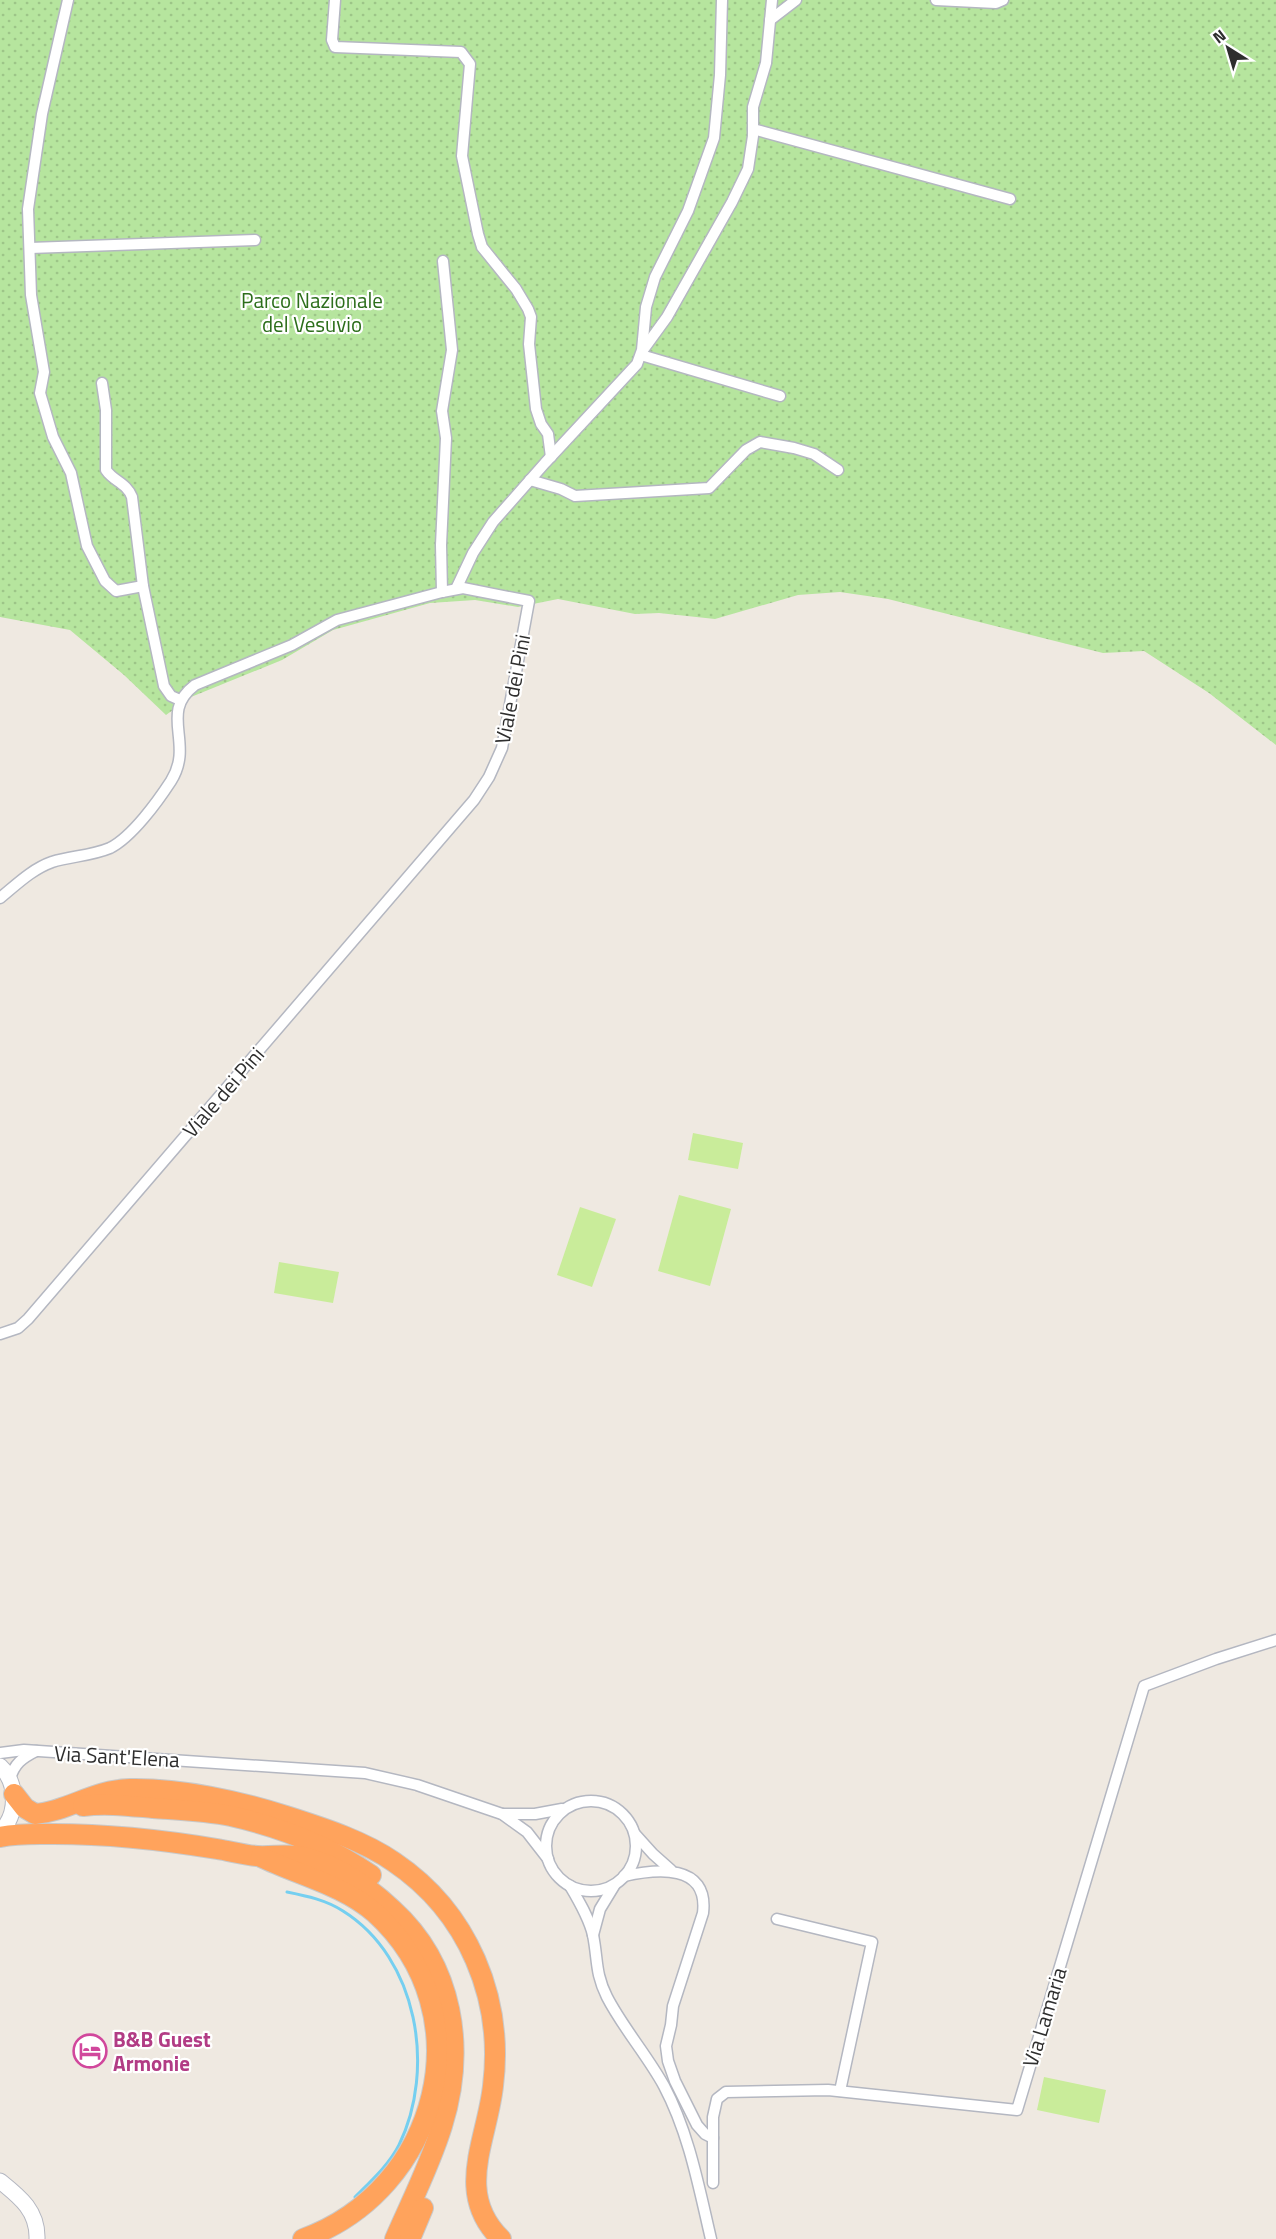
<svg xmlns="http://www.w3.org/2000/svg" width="1276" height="2239" font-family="'Titillium Web',sans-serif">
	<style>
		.park { fill: url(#park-dots) }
		.pitch { fill: #c9ec9a }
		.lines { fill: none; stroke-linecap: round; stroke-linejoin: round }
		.stream { stroke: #75cff0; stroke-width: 3 }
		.street-casing { stroke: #b4b7c1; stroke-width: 13 }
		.secondary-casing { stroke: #b4b7c1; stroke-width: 17 }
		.highway-casing { stroke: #c9c9c9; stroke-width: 22 }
		.street { stroke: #fff; stroke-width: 10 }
		.secondary { stroke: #fff; stroke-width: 15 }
		.highway { stroke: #ffa35c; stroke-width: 20 }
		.labels { text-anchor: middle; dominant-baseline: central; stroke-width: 4.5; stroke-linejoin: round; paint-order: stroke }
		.park-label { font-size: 21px; fill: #2c6e1b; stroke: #fff }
		.street-label { font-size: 21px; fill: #2e2e2e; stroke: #fff }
		.hotel-label { font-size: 21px; font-weight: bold; fill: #b23c85; stroke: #fff; text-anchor: start }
	</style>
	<defs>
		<pattern id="park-dots" width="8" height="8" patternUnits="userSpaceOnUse" patternTransform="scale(1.5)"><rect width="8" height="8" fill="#b6e59e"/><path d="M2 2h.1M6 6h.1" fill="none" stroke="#9dc588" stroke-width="1.8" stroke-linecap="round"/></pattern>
	</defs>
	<rect width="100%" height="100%" fill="#efe9e1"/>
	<!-- park -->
	<polygon class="park" points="0,0 1276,0 1276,745 1209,693 1144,651 1103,653 888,599 840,592 798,595 715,619 659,613 635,614 558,599 518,607 475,600 430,603 333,630 282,660 191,697 166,715 124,675 70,630 0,617"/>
	<!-- pitch -->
	<g class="pitch">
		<polygon points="693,1133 743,1143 738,1169 688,1160"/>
		<polygon points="679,1195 731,1209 710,1286 658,1271"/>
		<polygon points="580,1207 616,1219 592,1287 557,1275"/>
		<polygon points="279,1262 339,1272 333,1303 274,1293"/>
		<polygon points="1044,2077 1106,2090 1099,2123 1037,2110"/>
	</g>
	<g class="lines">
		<!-- stream -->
		<path class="stream" d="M287 1892C307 1896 326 1900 343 1911 418 1958 436 2069 399 2145 389 2165 370 2182 355 2197"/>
		<defs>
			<g id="street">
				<polyline points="68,0 42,114 28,209 31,295 44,372 40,393 53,437 71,473 87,546 105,581 116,591 143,586"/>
				<polyline points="335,0 332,40 335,47 461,52 470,64 462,156 478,234 482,247 516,289 528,309 531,317 529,344 536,409 541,424 548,434 551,457"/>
				<polyline points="936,0 996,3 1003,0"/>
				<polyline points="770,20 796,0"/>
				<polyline points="753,129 1010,199"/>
				<polyline points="30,248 255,240"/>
				<polyline points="643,350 667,317 732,202 748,169 753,136 753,107 766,63 772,0"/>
				<polyline points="641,355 780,396"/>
				<path d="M102 383 106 410V470C113 481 127 483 132 497L143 586 164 686 171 696 180 700"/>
				<polyline points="530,480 561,489 575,496 709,488 746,450 760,442 794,448 814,454 838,470"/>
				<polyline points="456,589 473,553 493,522 545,463 637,364 642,350 646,307 655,277 688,211 714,138 720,75 722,0"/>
				<polyline points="442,592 441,545 446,438 442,411 452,350 443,261"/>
				<path d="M0 898C16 885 32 869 52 862 71 856 91 856 110 848 132 837 158 801 171 781 195 743 158 713 195 685L292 645 337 620 442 592 463 588 529 601 502 748 489 777 474 800 28 1319 18 1328 0 1334"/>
				<polyline points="0,1753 24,1750 365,1773 417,1785 502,1814 527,1832 548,1859"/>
				<path d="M10 1779C14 1764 22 1758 36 1751"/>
				<circle cx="591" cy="1846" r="45"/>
				<polyline points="502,1814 535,1814 562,1809"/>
				<polyline points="635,1834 653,1854 671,1870"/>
				<path d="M624 1876C656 1869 709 1863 703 1913L673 2006 671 2025 666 2046 668 2061 675 2081 697 2125 705 2134 713 2138"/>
				<path d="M570 1886C579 1901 589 1918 593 1935 598 1960 595 1973 607 1997 623 2028 647 2055 664 2086 689 2133 699 2188 711 2239"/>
				<polyline points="777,1919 872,1942 840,2091"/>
				<polyline points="593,1935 600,1909 614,1886"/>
				<polyline points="713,2183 713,2117 717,2099 726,2092 828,2090 1017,2110 1144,1686 1216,1659 1276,1640"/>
			</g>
			<g id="secondary">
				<path d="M0 1766C18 1783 18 1815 0 1832"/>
				<path d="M0 2181C20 2197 38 2211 37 2239"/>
			</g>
			<g id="highway">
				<path d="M14 1794 25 1808 35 1814C69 1811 93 1790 130 1789 179 1788 240 1801 286 1816 323 1828 362 1840 394 1862 468 1912 504 1998 493 2086 487 2141 454 2193 501 2239"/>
				<path d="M83 1806C106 1803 130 1806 153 1808 179 1810 205 1811 231 1816 280 1827 329 1846 371 1875"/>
				<path d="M0 1837C18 1833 36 1834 54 1834 109 1834 163 1840 217 1849 230 1851 244 1855 257 1856 274 1857 290 1853 307 1858 339 1866 368 1887 392 1909 454 1965 466 2049 442 2126 430 2165 411 2202 395 2239"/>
				<path d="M261 1857C298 1875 343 1885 375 1913 486 2014 439 2190 303 2239"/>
				<polyline points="410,2239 423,2208"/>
			</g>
		</defs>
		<!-- street casing -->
		<use href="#street" class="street-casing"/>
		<!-- secondary casing -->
		<use href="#secondary" class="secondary-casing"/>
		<!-- highway casing -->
		<use href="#highway" class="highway-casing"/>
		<!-- street -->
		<use href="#street" class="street"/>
		<!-- secondary -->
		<use href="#secondary" class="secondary"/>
		<!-- highway -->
		<use href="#highway" class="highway"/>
	</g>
	<!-- icons -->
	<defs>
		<symbol id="hotel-ring" viewBox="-11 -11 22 22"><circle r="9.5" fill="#fff" stroke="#d1479c" stroke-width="1.5"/><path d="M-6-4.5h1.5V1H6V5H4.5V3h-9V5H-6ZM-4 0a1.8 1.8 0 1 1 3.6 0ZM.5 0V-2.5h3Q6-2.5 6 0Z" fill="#d1479c"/></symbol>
	</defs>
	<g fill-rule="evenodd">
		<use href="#hotel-ring" x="71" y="2032" width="38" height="38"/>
	</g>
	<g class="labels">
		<!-- park labels -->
		<g class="park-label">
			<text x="312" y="300">Parco Nazionale<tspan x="312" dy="24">del Vesuvio</tspan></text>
		</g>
		<!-- street labels -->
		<g class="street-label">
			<text transform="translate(512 689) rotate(-79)">Viale dei Pini</text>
			<text transform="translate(223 1092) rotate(-49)">Viale dei Pini</text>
			<text transform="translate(117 1756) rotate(3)">Via Sant'Elena</text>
			<text transform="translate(1044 2017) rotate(-73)">Via Lamaria</text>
		</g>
		<!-- hotel labels -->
		<g class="hotel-label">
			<text x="113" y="2039">B&amp;B Guest<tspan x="113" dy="24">Armonie</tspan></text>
		</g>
	</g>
	<!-- north arrow -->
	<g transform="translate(1228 48) rotate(323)" stroke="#ffffff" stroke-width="4.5" paint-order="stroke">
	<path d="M0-4.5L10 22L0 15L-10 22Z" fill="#2e2e2e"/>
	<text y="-9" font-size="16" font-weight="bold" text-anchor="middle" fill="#2e2e2e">N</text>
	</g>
</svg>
